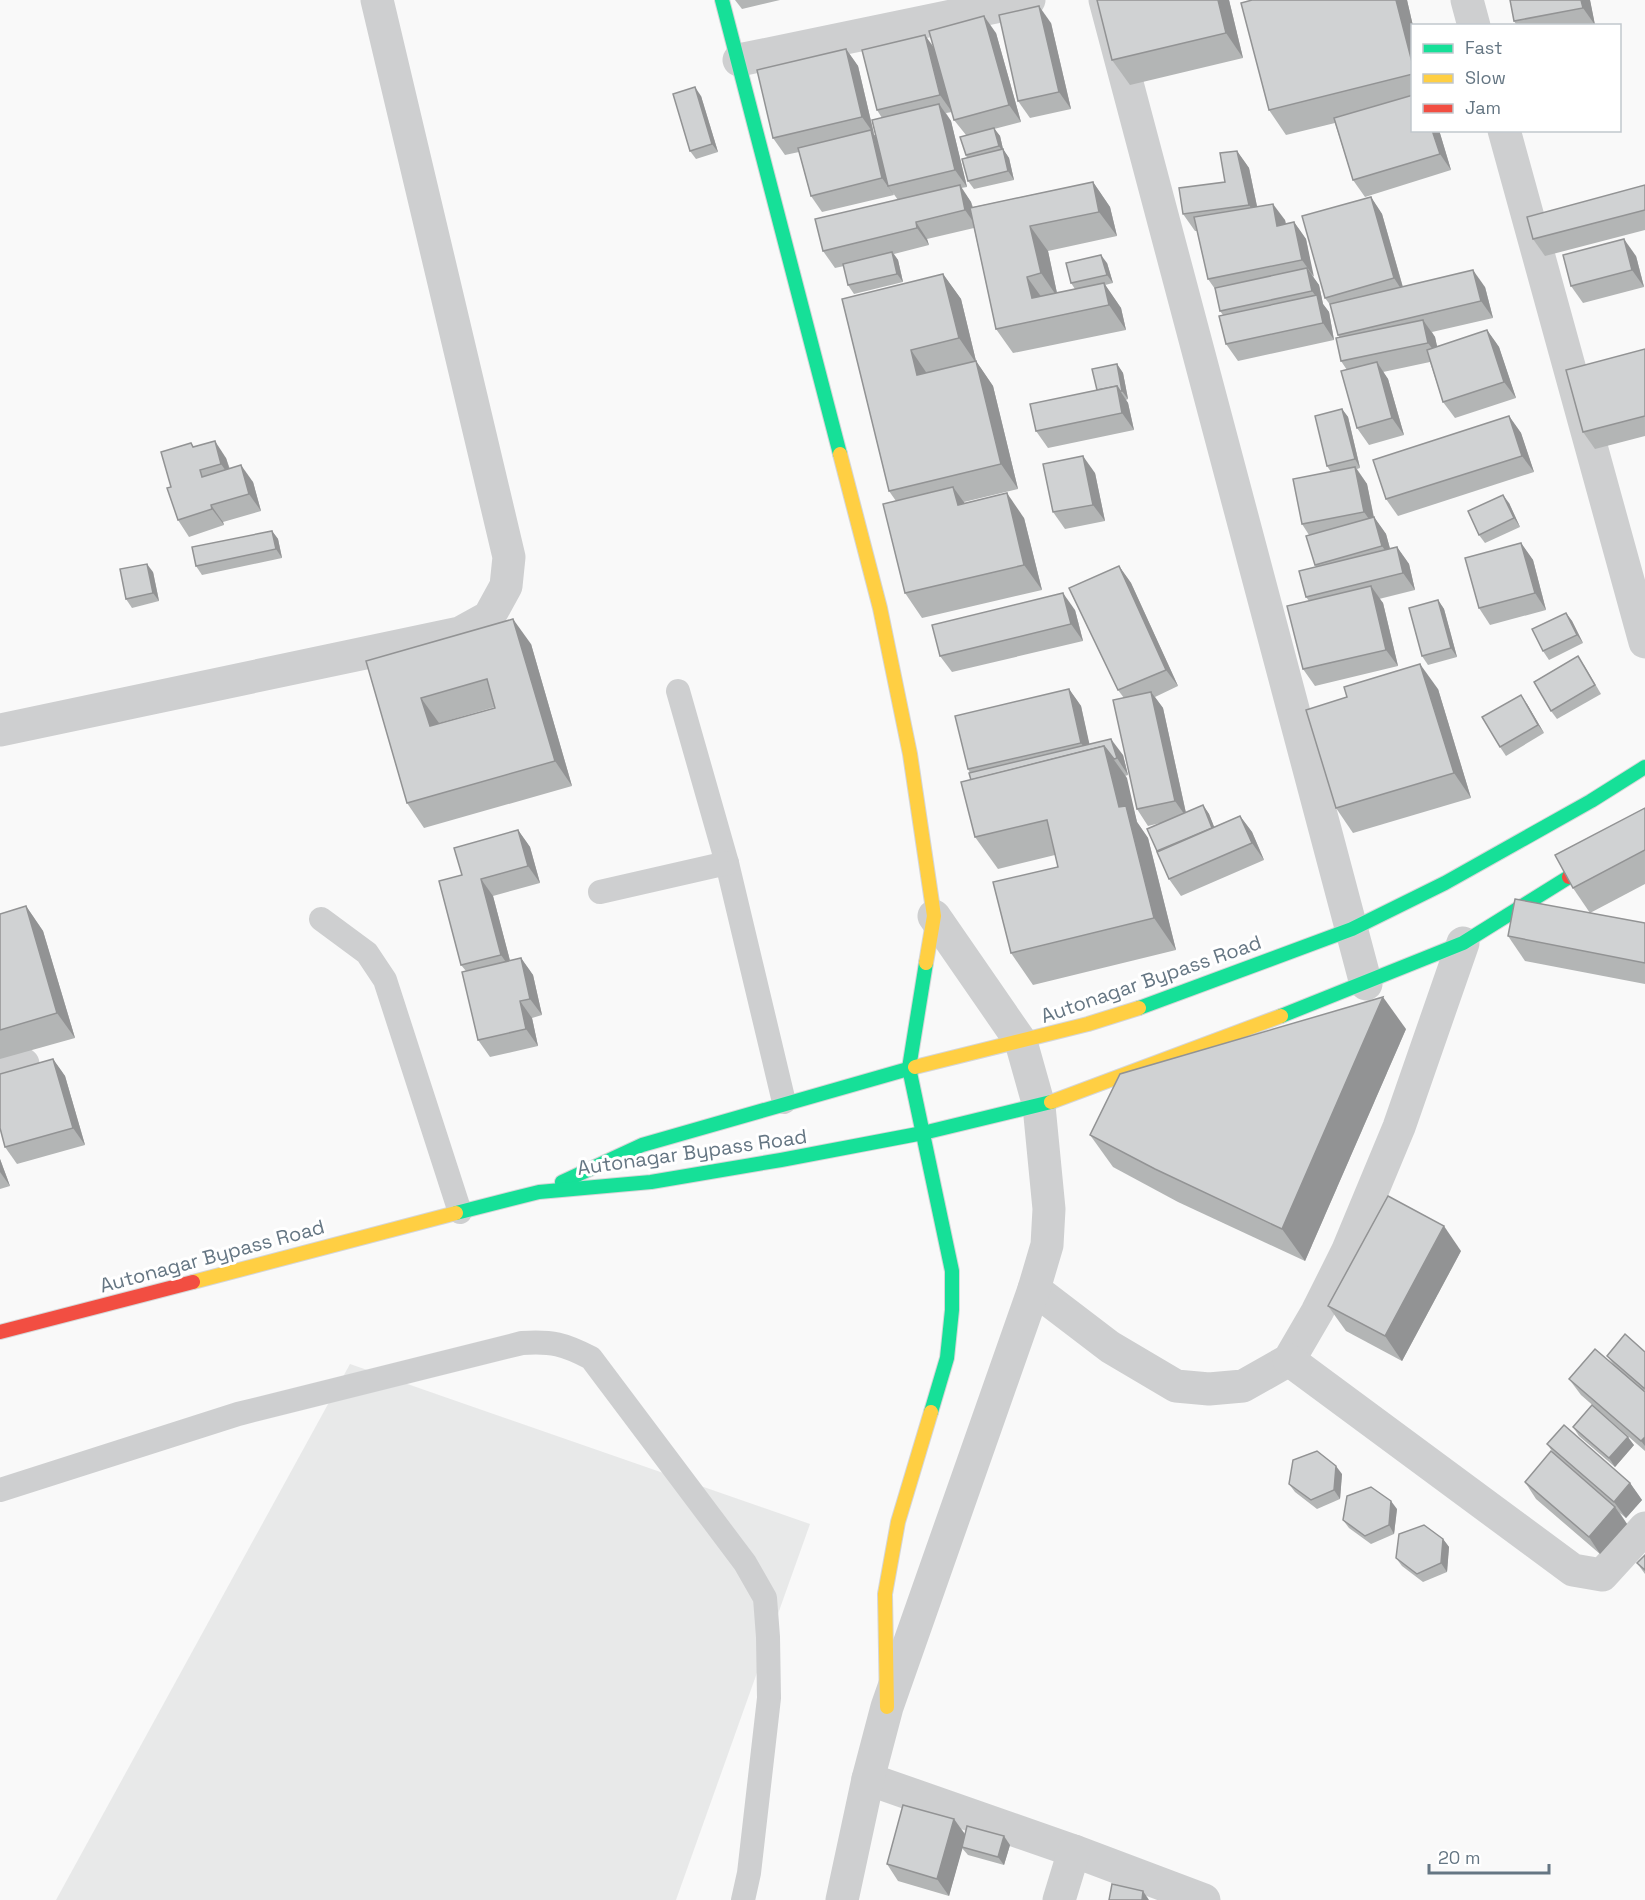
<svg xmlns="http://www.w3.org/2000/svg" width="1645" height="1900" font-family="'Space Grotesk',sans-serif">
	<style>
		.built { fill: #e8e9e9 }
		.lines { fill: none; stroke-linecap: round; stroke-linejoin: round }
		.fast-casing { stroke: #d5d6d7; stroke-width: 16 }
		.slow-casing { stroke: #d5d6d7; stroke-width: 16 }
		.jam-casing { stroke: #d5d6d7; stroke-width: 16 }
		.lane { stroke: #cecfd0; stroke-width: 24 }
		.street { stroke: #cecfd0; stroke-width: 33 }
		.fast { stroke: #16e098; stroke-width: 14 }
		.slow { stroke: #ffcf43; stroke-width: 14 }
		.jam { stroke: #f24e42; stroke-width: 14 }
		.wall { fill: #b3b5b5; fill-rule: evenodd }
		.shaded-wall { fill: #929394 }
		.building { fill: #d0d2d3; stroke: #929394; stroke-width: 1.5; fill-rule: evenodd }
		.labels { text-anchor: middle; dominant-baseline: central; stroke-width: 6; stroke-linejoin: round; paint-order: stroke }
		.street-label { font-size: 20px; fill: #657683; stroke: #fff }
	</style>
	<rect width="100%" height="100%" fill="#f9f9f9"/>
	<!-- built -->
	<polygon class="built" points="350,1364 810,1524 676,1900 56,1900"/>
	<g class="lines">
		<defs>
			<g id="fast">
				<polyline points="722,0 840,454"/>
				<polyline points="926,963 909,1068 952,1271 952,1310 947,1358 931,1412"/>
				<polyline points="1139,1008 1352,929 1445,883 1591,801 1645,767"/>
				<polyline points="1281,1016 1463,943 1569,877"/>
				<polyline points="562,1182 642,1145 915,1067"/>
				<polyline points="456,1213 539,1192 651,1182 781,1160 923,1133 1051,1102"/>
			</g>
			<g id="slow">
				<polyline points="840,454 880,608 910,754 934,916 926,963"/>
				<polyline points="915,1067 1088,1024 1139,1008"/>
				<polyline points="1051,1102 1281,1016"/>
				<polyline points="193,1282 456,1213"/>
				<polyline points="887,1707 885,1594 898,1522 931,1412"/>
			</g>
			<g id="jam">
				<polyline points="1569,877 1645,826"/>
				<polyline points="0,1332 193,1282"/>
			</g>
		</defs>
		<!-- fast casing -->
		<use href="#fast" class="fast-casing"/>
		<!-- slow casing -->
		<use href="#slow" class="slow-casing"/>
		<!-- jam casing -->
		<use href="#jam" class="jam-casing"/>
		<!-- lane -->
		<g class="lane">
			<polyline points="678,691 727,863 784,1102"/>
			<polyline points="600,892 727,863"/>
			<polyline points="321,919 367,953 385,980 460,1212"/>
			<path d="M0 1490 238 1414 522 1343C552 1341 564 1344 591 1358L745 1563 765 1598 768 1637 769 1698 749 1873 743 1900"/>
		</g>
		<!-- street -->
		<g class="street">
			<polyline points="1105,0 1366,984"/>
			<polyline points="1467,0 1474,26"/>
			<polyline points="739,60 1029,0"/>
			<polyline points="1504,130 1645,642"/>
			<polyline points="0,730 460,633 489,617 506,586 509,557 377,0"/>
			<polyline points="0,1070 23,1064"/>
			<polyline points="1034,1289 1110,1347 1176,1386 1209,1389 1243,1386 1289,1360 1317,1312 1347,1252 1399,1127 1463,943"/>
			<polyline points="1289,1360 1573,1570 1602,1575 1645,1528"/>
			<polyline points="868,1779 1074,1851 1204,1900"/>
			<polyline points="842,1900 868,1779 887,1707 1034,1289 1047,1245 1049,1209 1039,1106 1021,1042 934,916"/>
			<polyline points="1059,1900 1074,1851"/>
		</g>
		<!-- fast -->
		<use href="#fast" class="fast"/>
		<!-- slow -->
		<use href="#slow" class="slow"/>
		<!-- jam -->
		<use href="#jam" class="jam"/>
	</g>
	<!-- wall -->
	<g class="wall">
		<polygon points="735,0 780,0 742,9"/>
		<polygon points="1229,0 1243,58 1130,85 1112,60"/>
		<polygon points="1249,0 1407,0 1413,26 1413,130 1439,130 1451,170 1365,197 1353,180 1335,123 1286,135 1269,110"/>
		<polygon points="1590,0 1595,25 1517,26 1514,21"/>
		<polygon points="1051,23 1071,109 1030,118 1018,101"/>
		<polygon points="996,33 1021,122 994,129 1000,136 1003,149 1009,158 1014,180 974,189 968,181 967,158 966,155 966,135 954,120 949,99 952,112 946,113 951,121 967,187 961,188 971,202 973,207 1093,182 1110,207 1117,236 1048,251 1057,293 1075,289 1071,283 1107,263 1113,283 1105,285 1121,308 1126,330 1013,353 996,329 974,228 927,239 929,245 894,254 898,260 903,282 854,294 848,285 844,266 835,268 823,251 898,200 893,193 894,195 822,212 811,196 799,152 785,155 773,138 846,49 858,66 874,134 873,134 877,138 882,118 877,110 934,48"/>
		<polygon points="701,96 718,152 696,159 690,151"/>
		<polygon points="1237,151 1249,168 1257,206 1285,220 1286,224 1294,222 1306,239 1313,277 1319,285 1323,304 1329,312 1334,340 1238,361 1226,344 1223,315 1220,311 1215,289 1208,279 1197,231 1195,231 1183,214 1225,182"/>
		<polygon points="1645,185 1645,230 1545,256 1533,239"/>
		<polygon points="1371,197 1382,214 1403,287 1485,287 1493,318 1432,332 1435,337 1437,347 1487,330 1499,347 1516,398 1455,418 1443,402 1430,362 1383,372 1388,379 1404,435 1369,445 1357,428 1347,370 1341,361 1340,338 1338,335 1331,306 1325,298"/>
		<polygon points="1636,256 1644,287 1583,303 1571,286"/>
		<polygon points="943,274 961,299 976,361 993,386 1018,489 964,502 965,504 1024,518 1042,590 922,618 905,593 896,501 889,491 842,299"/>
		<polygon points="1645,349 1645,436 1595,449 1583,432"/>
		<polygon points="1117,364 1123,373 1128,399 1126,400 1128,403 1134,430 1048,448 1036,431 1097,390"/>
		<polygon points="1342,409 1348,417 1360,468 1357,469 1367,484 1374,517 1386,534 1390,549 1397,547 1409,564 1415,590 1379,599 1383,603 1398,666 1315,686 1303,669 1309,601 1306,597 1316,567 1315,565 1309,535 1302,524 1331,472 1327,466"/>
		<polygon points="1509,416 1521,433 1534,472 1398,516 1386,499"/>
		<polygon points="191,443 194,447 226,458 230,469 253,482 261,511 223,522 224,525 189,537 178,520 171,487"/>
		<polygon points="1095,473 1105,521 1065,529 1053,512"/>
		<polygon points="1509,503 1520,527 1485,543 1479,535"/>
		<polygon points="272,531 278,539 282,558 202,575 196,566"/>
		<polygon points="1521,543 1533,560 1546,610 1490,625 1479,608"/>
		<polygon points="1119,566 1131,583 1178,686 1155,697 1163,708 1186,813 1203,805 1209,814 1214,827 1240,816 1252,832 1264,860 1181,896 1169,879 1160,823 1148,826 1137,809 1124,698 1118,690"/>
		<polygon points="153,572 159,601 132,608 126,599"/>
		<polygon points="1438,600 1444,609 1457,657 1428,665 1422,656"/>
		<polygon points="1075,610 1083,641 952,672 940,656"/>
		<polygon points="1566,613 1572,621 1583,643 1549,660 1543,651"/>
		<path d="M531 644 572 786 424 828 407 803 366 661ZM495 707V708L439 724V723Z"/>
		<polygon points="1584,665 1601,694 1557,719 1551,711"/>
		<polygon points="1069,689 1081,706 1089,744 1123,755 1128,775 1125,776 1137,822 1148,838 1176,950 1033,985 1011,953 1058,867 1055,855 998,869 975,837 970,773 968,769"/>
		<polygon points="1438,689 1471,798 1353,833 1336,808"/>
		<polygon points="1527,704 1544,733 1506,756 1500,747"/>
		<polygon points="1645,808 1645,884 1590,913 1573,888"/>
		<polygon points="518,830 530,847 540,883 493,896 510,961 521,958 533,975 542,1015 532,1018 538,1046 490,1057 478,1040 466,971 461,965 462,875"/>
		<polygon points="26,906 43,931 75,1038 0,1059 0,914"/>
		<polygon points="1645,923 1645,984 1525,961 1508,936"/>
		<polygon points="1406,1029 1305,1261 1178,1202 1113,1167 1090,1135"/>
		<polygon points="53,1059 65,1076 85,1145 17,1164 5,1147"/>
		<polygon points="0,1159 10,1186 0,1189"/>
		<polygon points="1461,1251 1402,1361 1346,1331 1328,1306"/>
		<polygon points="1645,1352 1645,1451 1581,1395 1569,1379 1614,1365 1607,1356"/>
		<polygon points="1573,1427 1634,1445 1615,1467 1579,1436"/>
		<polygon points="1547,1444 1630,1483 1642,1500 1626,1518 1620,1513 1627,1524 1600,1554 1536,1499 1525,1482 1554,1454"/>
		<polygon points="1342,1474 1340,1499 1317,1509 1295,1492 1289,1484"/>
		<polygon points="1397,1509 1394,1534 1371,1544 1349,1528 1343,1520"/>
		<polygon points="1443,1539 1449,1547 1447,1572 1423,1582 1402,1566 1396,1558"/>
		<polygon points="1645,1555 1645,1574 1637,1563"/>
		<polygon points="954,1819 965,1834 1010,1845 1004,1865 968,1855 962,1848 949,1896 898,1881 887,1864"/>
	</g>
	<!-- shaded-wall -->
	<g class="shaded-wall">
		<polygon points="1218,0 1229,0 1243,58 1226,33"/>
		<polygon points="1396,0 1407,0 1413,26 1413,66"/>
		<polygon points="1581,0 1590,0 1595,25 1583,8"/>
		<polygon points="1039,6 1051,23 1071,109 1059,92"/>
		<polygon points="984,16 996,33 1021,122 1009,105"/>
		<polygon points="925,35 937,52 952,112 940,95"/>
		<polygon points="846,49 858,66 874,134 862,117"/>
		<polygon points="695,87 701,96 718,152 712,144"/>
		<polygon points="939,104 951,121 967,187 955,170"/>
		<polygon points="994,128 1000,136 1003,149 1009,158 1014,180 1008,171 1004,154 999,146"/>
		<polygon points="871,130 883,147 888,186 894,195 882,178"/>
		<polygon points="1432,130 1439,130 1451,170 1440,154"/>
		<polygon points="1237,151 1249,168 1260,221 1249,205"/>
		<polygon points="1093,182 1110,207 1117,236 1099,212"/>
		<polygon points="960,185 971,202 977,227 965,210"/>
		<polygon points="1371,197 1382,214 1405,295 1394,278"/>
		<polygon points="1273,204 1285,220 1289,243 1277,226"/>
		<polygon points="916,222 927,239 929,245 917,228"/>
		<polygon points="1294,222 1306,239 1314,277 1302,260"/>
		<polygon points="1030,226 1048,251 1058,298 1041,273"/>
		<polygon points="1624,239 1636,256 1644,287 1632,270"/>
		<polygon points="892,252 898,260 903,282 897,274"/>
		<polygon points="1101,255 1107,263 1113,283 1107,275"/>
		<polygon points="1307,268 1319,285 1323,304 1329,312 1334,340 1323,323 1318,299 1312,291"/>
		<polygon points="1473,270 1485,287 1493,318 1481,301"/>
		<polygon points="943,274 961,299 976,361 993,386 1018,489 1001,464 976,363 959,338"/>
		<polygon points="1027,277 1045,302 1032,298"/>
		<polygon points="1104,283 1121,308 1126,330 1109,305"/>
		<polygon points="1423,320 1435,337 1440,359 1428,343"/>
		<polygon points="1487,330 1499,347 1516,398 1504,382"/>
		<polygon points="911,350 928,375 917,375"/>
		<polygon points="1377,362 1388,379 1404,435 1392,418"/>
		<polygon points="1117,364 1123,373 1128,399 1122,391"/>
		<polygon points="1117,386 1128,403 1134,430 1122,413"/>
		<polygon points="1342,409 1348,417 1360,468 1355,459"/>
		<polygon points="1509,416 1521,433 1534,472 1522,456"/>
		<polygon points="215,441 226,458 233,481 221,464"/>
		<polygon points="1083,456 1095,473 1105,521 1093,505"/>
		<polygon points="241,465 253,482 261,511 249,494"/>
		<polygon points="1355,467 1367,484 1376,529 1364,512"/>
		<polygon points="953,487 971,512 958,505"/>
		<polygon points="1007,493 1024,518 1042,590 1024,565"/>
		<polygon points="1503,495 1509,503 1520,527 1514,518"/>
		<polygon points="211,505 223,522 224,525 212,509"/>
		<polygon points="1374,517 1386,534 1394,563 1382,546"/>
		<polygon points="272,531 278,539 282,558 276,549"/>
		<polygon points="1521,543 1533,560 1546,610 1535,593"/>
		<polygon points="1397,547 1409,564 1415,590 1403,573"/>
		<polygon points="147,564 153,572 159,601 153,593"/>
		<polygon points="1119,566 1131,583 1178,686 1166,670"/>
		<polygon points="1371,586 1383,603 1398,666 1386,650"/>
		<polygon points="1063,593 1075,610 1083,641 1071,624"/>
		<polygon points="1438,600 1444,609 1457,657 1451,648"/>
		<polygon points="1566,613 1572,621 1583,643 1577,635"/>
		<polygon points="513,619 531,644 572,786 555,761"/>
		<polygon points="1420,664 1438,689 1471,798 1454,773"/>
		<polygon points="1069,689 1081,706 1093,760 1081,743"/>
		<polygon points="1151,692 1163,708 1187,818 1175,801"/>
		<polygon points="1521,695 1527,704 1544,733 1538,725"/>
		<polygon points="421,698 439,723 447,751 430,726"/>
		<polygon points="1111,739 1123,755 1128,775 1117,758"/>
		<polygon points="1104,746 1127,778 1137,822 1148,838 1176,950 1154,918 1119,807"/>
		<polygon points="1203,805 1209,814 1219,839 1213,830"/>
		<polygon points="1240,816 1252,832 1264,860 1252,843"/>
		<polygon points="518,830 530,847 540,883 528,866"/>
		<polygon points="481,879 493,896 513,972 501,955"/>
		<polygon points="26,906 43,931 75,1038 57,1013"/>
		<polygon points="521,958 533,975 542,1015 530,999"/>
		<polygon points="1383,997 1406,1029 1305,1261 1282,1229"/>
		<polygon points="520,1001 532,1018 538,1046 526,1029"/>
		<polygon points="53,1059 65,1076 85,1145 73,1128"/>
		<polygon points="0,1159 10,1186 0,1172"/>
		<polygon points="1444,1226 1461,1251 1402,1361 1385,1336"/>
		<polygon points="1628,1437 1634,1445 1615,1467 1609,1458"/>
		<polygon points="1645,1437 1645,1446 1641,1441"/>
		<polygon points="1336,1466 1342,1474 1340,1499 1334,1490"/>
		<polygon points="1630,1483 1642,1500 1626,1518 1614,1502"/>
		<polygon points="1391,1501 1397,1509 1394,1534 1389,1525"/>
		<polygon points="1615,1507 1627,1524 1600,1554 1589,1537"/>
		<polygon points="1443,1539 1449,1547 1447,1572 1441,1563"/>
		<polygon points="954,1819 966,1836 949,1896 937,1879"/>
		<polygon points="1004,1836 1010,1845 1004,1865 998,1857"/>
		<polygon points="1143,1891 1149,1900 1142,1900"/>
	</g>
	<!-- building -->
	<g class="building">
		<polygon points="1097,0 1218,0 1226,33 1112,60"/>
		<polygon points="1252,0 1396,0 1413,66 1413,74 1269,110 1241,3"/>
		<polygon points="1510,0 1581,0 1583,8 1514,21"/>
		<polygon points="1039,6 1059,92 1018,101 999,15"/>
		<polygon points="984,16 1009,105 954,120 929,31"/>
		<polygon points="925,35 940,95 877,110 862,50"/>
		<polygon points="846,49 862,117 773,138 757,70"/>
		<polygon points="695,87 712,144 690,151 673,94"/>
		<polygon points="1413,95 1413,130 1432,130 1440,154 1353,180 1334,118"/>
		<polygon points="939,104 955,170 888,186 872,120"/>
		<polygon points="994,128 999,146 966,155 960,137"/>
		<polygon points="871,130 882,178 811,196 798,148"/>
		<polygon points="1003,149 1008,171 968,181 962,159"/>
		<polygon points="1237,151 1249,205 1183,214 1179,188 1225,182 1220,153"/>
		<polygon points="1093,182 1099,212 1030,226 1041,273 1027,277 1032,298 1104,283 1109,305 996,329 970,208"/>
		<polygon points="960,185 965,210 916,222 917,228 823,251 815,219"/>
		<polygon points="1645,185 1645,210 1533,239 1527,217"/>
		<polygon points="1371,197 1394,278 1325,298 1302,216"/>
		<polygon points="1273,204 1277,226 1294,222 1302,260 1208,279 1194,217"/>
		<polygon points="1624,239 1632,270 1571,286 1563,255"/>
		<polygon points="892,252 897,274 848,285 843,264"/>
		<polygon points="1101,255 1107,275 1071,283 1066,263"/>
		<polygon points="1307,268 1312,291 1220,311 1215,288"/>
		<polygon points="1473,270 1481,301 1338,335 1330,304"/>
		<polygon points="943,274 959,338 911,350 917,375 976,361 1001,464 889,491 842,299"/>
		<polygon points="1317,295 1323,323 1226,344 1219,316"/>
		<polygon points="1423,320 1428,343 1341,361 1336,338"/>
		<polygon points="1487,330 1504,382 1443,402 1427,350"/>
		<polygon points="1645,349 1645,416 1583,432 1566,370"/>
		<polygon points="1377,362 1392,418 1357,428 1341,371"/>
		<polygon points="1117,364 1122,391 1120,391 1117,386 1097,390 1092,369"/>
		<polygon points="1117,386 1122,413 1036,431 1030,404"/>
		<polygon points="1342,409 1355,459 1327,466 1315,416"/>
		<polygon points="1509,416 1522,456 1386,499 1373,460"/>
		<polygon points="215,441 221,464 200,470 202,477 241,465 249,494 211,505 212,509 178,520 167,488 171,487 161,452 191,443 193,447"/>
		<polygon points="1083,456 1093,505 1053,512 1043,464"/>
		<polygon points="1355,467 1364,512 1302,524 1293,479"/>
		<polygon points="953,487 958,505 1007,493 1024,565 905,593 883,504"/>
		<polygon points="1503,495 1514,518 1479,535 1468,511"/>
		<polygon points="1374,517 1382,546 1315,565 1306,536"/>
		<polygon points="272,531 276,549 196,566 192,547"/>
		<polygon points="1521,543 1535,593 1479,608 1465,558"/>
		<polygon points="1397,547 1403,573 1306,597 1299,571"/>
		<polygon points="147,564 153,593 126,599 120,569"/>
		<polygon points="1119,566 1166,670 1118,690 1069,588"/>
		<polygon points="1371,586 1386,650 1303,669 1287,606"/>
		<polygon points="1063,593 1071,624 940,656 932,625"/>
		<polygon points="1438,600 1451,648 1422,656 1409,608"/>
		<polygon points="1566,613 1577,635 1543,651 1532,629"/>
		<path d="M513 619 555 761 407 803 366 661ZM487 679 495 708 430 726 421 698Z"/>
		<polygon points="1578,656 1595,685 1551,711 1534,682"/>
		<polygon points="1420,664 1454,773 1336,808 1306,710 1347,697 1344,687"/>
		<polygon points="1069,689 1081,743 968,769 955,716"/>
		<polygon points="1151,692 1175,801 1137,809 1113,700"/>
		<polygon points="1521,695 1538,725 1500,747 1482,717"/>
		<polygon points="1111,739 1117,758 1114,759 1104,746 971,780 969,773"/>
		<polygon points="1104,746 1119,807 1126,806 1154,918 1011,953 993,882 1058,867 1047,820 975,837 961,782"/>
		<polygon points="1203,805 1212,828 1157,851 1147,829"/>
		<polygon points="1645,808 1645,850 1573,888 1555,855"/>
		<polygon points="1240,816 1252,843 1169,879 1157,852"/>
		<polygon points="518,830 528,866 481,879 501,955 461,965 439,881 462,875 454,848"/>
		<polygon points="1515,899 1645,923 1645,963 1508,936"/>
		<polygon points="26,906 57,1013 0,1030 0,914"/>
		<polygon points="521,958 530,999 520,1001 526,1029 478,1040 462,972"/>
		<polygon points="1383,997 1282,1229 1155,1169 1090,1135 1120,1074"/>
		<polygon points="53,1059 73,1128 5,1147 0,1128 0,1074"/>
		<polygon points="1388,1196 1444,1226 1385,1336 1328,1306"/>
		<polygon points="1625,1334 1645,1352 1645,1389 1607,1356"/>
		<polygon points="1595,1349 1645,1392 1645,1437 1641,1441 1569,1379"/>
		<polygon points="1592,1405 1628,1437 1609,1458 1573,1427"/>
		<polygon points="1564,1425 1630,1483 1614,1502 1547,1444"/>
		<polygon points="1317,1451 1336,1466 1334,1490 1311,1500 1289,1484 1293,1460"/>
		<polygon points="1551,1451 1615,1507 1589,1537 1525,1482"/>
		<polygon points="1371,1487 1391,1501 1389,1525 1365,1536 1343,1520 1347,1496"/>
		<polygon points="1424,1525 1443,1539 1441,1563 1417,1574 1396,1558 1399,1534"/>
		<polygon points="1645,1555 1645,1570 1637,1563"/>
		<polygon points="903,1805 954,1819 937,1879 887,1864"/>
		<polygon points="967,1826 1004,1836 998,1857 962,1847"/>
		<polygon points="1112,1884 1143,1891 1142,1900 1109,1900"/>
	</g>
	<g class="labels">
		<!-- street labels -->
		<g class="street-label">
			<text transform="translate(1151 979) rotate(-19)">Autonagar Bypass Road</text>
			<text transform="translate(692 1152) rotate(-8)">Autonagar Bypass Road</text>
			<text transform="translate(212 1256) rotate(-15)">Autonagar Bypass Road</text>
		</g>
	</g>
	<!-- legend -->
	<rect x="1411" y="24" width="210" height="108" fill="#ffffff" stroke="#c1c8cd" stroke-width="1.5"/>
	<rect x="1423" y="44" width="30" height="9" fill="#16e098" stroke="#c1c8cd" stroke-width="1.5"/>
	<text x="1465" y="54" font-size="18" fill="#657683">Fast</text>
	<rect x="1423" y="74" width="30" height="9" fill="#ffcf43" stroke="#c1c8cd" stroke-width="1.5"/>
	<text x="1465" y="84" font-size="18" fill="#657683">Slow</text>
	<rect x="1423" y="104" width="30" height="9" fill="#f24e42" stroke="#c1c8cd" stroke-width="1.5"/>
	<text x="1465" y="114" font-size="18" fill="#657683">Jam</text>
	<!-- scale -->
	<path d="M1429 1864v9h120v-9" fill="none" stroke="#657683" stroke-width="3"/>
	<text x="1438" y="1864" font-size="18" fill="#657683" stroke="#ffffff" stroke-width="4.5" paint-order="stroke">20 m</text>
</svg>
